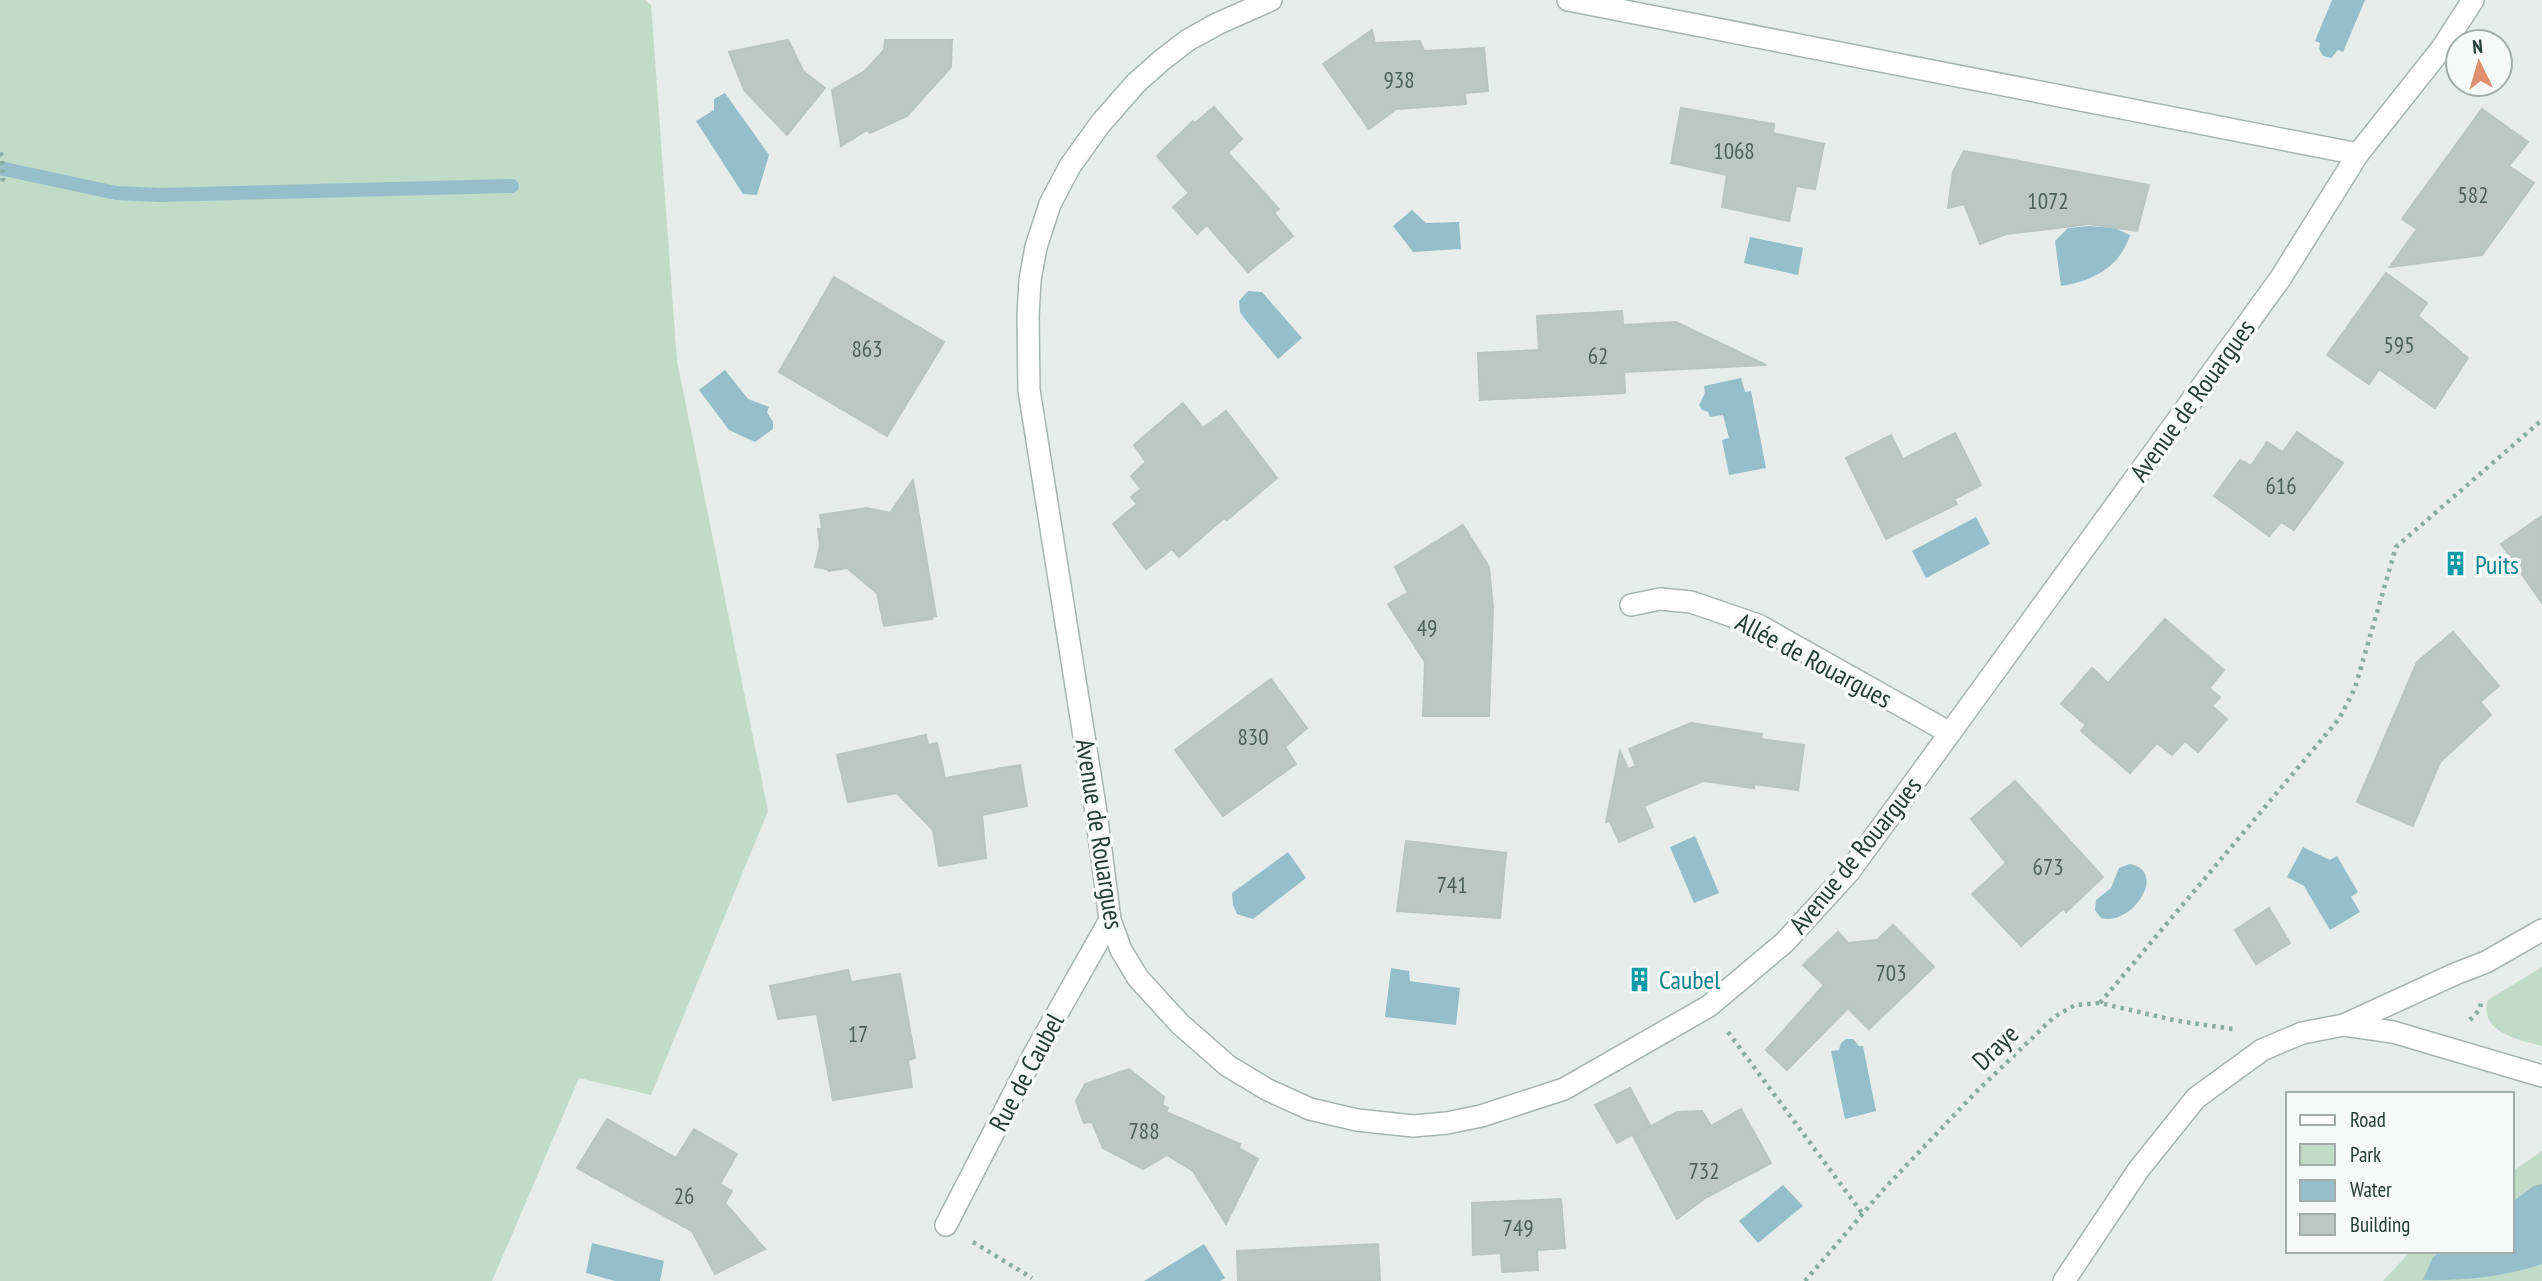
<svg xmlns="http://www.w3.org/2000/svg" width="2542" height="1281" font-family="'PT Sans Narrow',sans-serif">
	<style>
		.green { fill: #c1dbc9 }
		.water { fill: #94bfca }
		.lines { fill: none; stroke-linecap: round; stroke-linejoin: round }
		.stream { stroke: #94bfca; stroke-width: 14 }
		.building { fill: #bbc7c2; stroke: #b8c5c0; stroke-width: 2 }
		.minor-casing { stroke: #a8b4b0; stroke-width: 24 }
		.path { stroke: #89aca3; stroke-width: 4.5; stroke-dasharray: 3.5 5; stroke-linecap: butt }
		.minor { stroke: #fff; stroke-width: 21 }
		.labels { text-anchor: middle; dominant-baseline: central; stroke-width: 7; stroke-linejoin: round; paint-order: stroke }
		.number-label { font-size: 23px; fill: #4b5f5a }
		.street-label { font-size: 26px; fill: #263c37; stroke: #f5f9f7 }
		.culture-label { font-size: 26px; fill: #0d838f; stroke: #f5f9f7; text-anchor: start }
	</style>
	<rect width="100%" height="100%" fill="#e5ece9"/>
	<!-- green -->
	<g class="green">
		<polygon points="0,0 645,0 651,5 677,361 768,811 651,1095 579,1078 492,1281 0,1281"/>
		<path d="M2542 967V1046C2519 1040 2478 1032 2488 1000Z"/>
		<polygon points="2542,1151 2542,1281 2383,1281 2411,1251 2512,1251 2512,1172"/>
	</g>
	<!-- water -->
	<g class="water">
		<polygon points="2332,0 2365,0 2343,52 2338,50 2331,58 2323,56 2319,49 2320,43 2315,41"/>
		<polygon points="725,93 769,155 757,195 743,194 696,121 714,110 714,99"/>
		<polygon points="1412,210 1426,223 1459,222 1461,249 1413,252 1393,226"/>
		<path d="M2090 226 2115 228 2130 235C2120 267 2093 281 2061 286L2055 241 2068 228Z"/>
		<polygon points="1750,237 1803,248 1798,275 1744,263"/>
		<polygon points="1248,291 1262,292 1302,338 1278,359 1244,318 1240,312 1239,301"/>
		<polygon points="725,370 748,399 769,407 767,412 773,422 773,429 755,442 729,430 699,390"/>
		<polygon points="1741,378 1745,392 1751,391 1766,468 1729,475 1722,440 1729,438 1723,415 1710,417 1708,412 1702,410 1699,405 1705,393 1704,386"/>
		<polygon points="1976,517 1990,544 1926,578 1912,551"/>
		<polygon points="1695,836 1719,893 1694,903 1670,847"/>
		<polygon points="2303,847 2330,860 2337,856 2358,892 2351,897 2360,912 2330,930 2304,886 2287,877"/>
		<polygon points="1288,852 1306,878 1253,919 1237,914 1233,905 1232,893"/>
		<path d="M2130 864C2169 872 2131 927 2101 918L2095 910 2096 900 2111 888 2119 868Z"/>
		<polygon points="1391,968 1409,971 1410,981 1460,988 1456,1025 1385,1017"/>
		<polygon points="1846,1039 1853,1039 1859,1046 1863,1046 1876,1111 1845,1119 1831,1051 1839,1050 1841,1043"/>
		<path d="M2542 1184V1264C2504 1277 2463 1281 2423 1280L2433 1257 2442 1251H2512V1202L2534 1186Z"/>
		<polygon points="1783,1185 1803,1206 1758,1243 1739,1221"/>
		<polygon points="592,1243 664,1261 660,1281 615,1281 586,1273"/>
		<polygon points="1204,1244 1225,1278 1220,1281 1144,1281"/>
	</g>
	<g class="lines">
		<!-- stream -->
		<polyline class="stream" points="0,168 116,193 160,195 512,186"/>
	</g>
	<!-- building -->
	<g class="building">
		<polygon points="1372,30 1375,43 1420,41 1424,51 1484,48 1488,91 1465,93 1466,104 1396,109 1369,129 1323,64"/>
		<polygon points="788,40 803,71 825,88 787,135 744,90 729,52"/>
		<polygon points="885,40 952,40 951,67 907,116 870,133 867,130 841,146 832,90 865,71 884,50"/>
		<polygon points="1214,107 1242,139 1228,153 1279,209 1274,213 1293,236 1248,272 1207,225 1197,234 1173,207 1189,193 1157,156 1193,121 1195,123"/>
		<polygon points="1681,108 1774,124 1773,133 1824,144 1815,189 1796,186 1789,221 1722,207 1727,175 1671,163"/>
		<polygon points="2482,109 2528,142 2509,166 2534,183 2482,255 2390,267 2417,229 2402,219"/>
		<polygon points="1964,151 2149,185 2137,231 2090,224 2006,234 1980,244 1964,204 1948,208 1953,172"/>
		<polygon points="2386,273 2427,303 2418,316 2468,358 2435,408 2379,369 2369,384 2327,355"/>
		<polygon points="834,277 944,342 887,436 779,372"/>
		<polygon points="1622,311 1623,325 1676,322 1766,365 1624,372 1625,393 1480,400 1478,353 1539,350 1537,316"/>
		<polygon points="1183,403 1203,428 1226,411 1277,478 1227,520 1224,518 1179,557 1172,549 1146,569 1113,524 1137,504 1131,497 1141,489 1131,476 1146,462 1134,445"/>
		<polygon points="2297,432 2343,463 2294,530 2281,522 2269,536 2214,496 2240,460 2251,466 2267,442 2283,452"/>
		<polygon points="1955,433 1981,485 1954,499 1957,504 1886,539 1846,458 1891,435 1903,459"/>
		<polygon points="913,480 936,616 932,617 932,619 884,626 877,593 847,568 829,571 827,569 815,567 820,546 818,529 822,529 820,515 867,508 890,513"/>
		<polygon points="2542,516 2542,603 2501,544"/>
		<polygon points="1463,525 1489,567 1493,608 1489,716 1423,716 1425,662 1388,604 1408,593 1395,567"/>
		<polygon points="2165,619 2224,670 2209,688 2220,697 2212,706 2227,719 2198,752 2185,741 2172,755 2157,743 2130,773 2081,731 2086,725 2061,704 2092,668 2108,683"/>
		<polygon points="2453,632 2499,686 2480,702 2491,715 2440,762 2413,826 2357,802 2417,662"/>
		<polygon points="1271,679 1307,728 1285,747 1296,764 1223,816 1175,750"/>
		<polygon points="1691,723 1762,734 1761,739 1804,745 1798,790 1754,784 1754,788 1703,781 1644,806 1653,827 1619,842 1610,821 1606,822 1620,751 1628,769 1636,766 1629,749"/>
		<polygon points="926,735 928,745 937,743 945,778 1020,765 1027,806 982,815 986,858 939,866 933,830 897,793 848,802 837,755"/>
		<polygon points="2015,781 2103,877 2066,912 2064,908 2021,946 1972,894 2006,863 1971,819"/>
		<polygon points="1406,841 1506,853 1500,918 1397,911"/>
		<polygon points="2269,908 2290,943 2256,964 2235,930"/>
		<polygon points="1893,925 1934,967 1869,1029 1848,1008 1787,1070 1766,1050 1824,985 1803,965 1838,932 1848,943 1877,940"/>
		<polygon points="848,970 851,982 900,974 915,1058 908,1060 912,1087 833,1100 817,1014 778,1019 770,986"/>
		<polygon points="1129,1069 1164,1097 1162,1105 1168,1108 1166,1112 1240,1144 1239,1148 1258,1159 1226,1224 1193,1171 1167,1155 1143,1169 1103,1148 1092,1122 1084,1123 1076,1101 1085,1084"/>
		<polygon points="1630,1088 1650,1125 1617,1143 1595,1105"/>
		<polygon points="1741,1109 1771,1163 1705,1198 1677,1219 1633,1136 1677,1112 1702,1111 1711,1126"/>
		<polygon points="607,1119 676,1158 694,1129 737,1154 720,1184 732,1191 725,1203 765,1249 715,1274 692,1231 577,1168"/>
		<polygon points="1561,1199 1565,1248 1537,1250 1538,1270 1502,1272 1501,1253 1473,1255 1472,1203"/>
		<polygon points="1378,1244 1380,1281 1238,1281 1237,1251"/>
	</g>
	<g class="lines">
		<defs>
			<g id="minor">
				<polyline points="1271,0 1217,24 1188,40 1162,60 1136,83 1101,123 1070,166 1050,204 1036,247 1030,280 1028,316 1029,390 1096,812 1110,920 1121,950 1138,978 1180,1024 1228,1066 1268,1090 1310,1109 1357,1120 1413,1126 1447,1123 1481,1116 1564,1089 1709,1006 1785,942 1849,872 1950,733 2280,279 2358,154 2442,48 2473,0"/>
				<polyline points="1568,0 2358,154"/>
				<polyline points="1631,605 1660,599 1691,602 1758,625 1950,733"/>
				<polyline points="2344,1025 2455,974 2486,962 2542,930"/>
				<polyline points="946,1225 1032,1058 1110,920"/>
				<polyline points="2064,1281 2139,1169 2196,1098 2262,1050 2302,1033 2344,1025 2393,1032 2542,1076"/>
			</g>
		</defs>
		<!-- minor casing -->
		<use href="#minor" class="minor-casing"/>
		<!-- path -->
		<g class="path">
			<polyline points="0,153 2,156 3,179 0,184"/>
			<polyline points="2100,1003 2339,719 2355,688 2396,547 2542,420"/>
			<polyline points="2470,1020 2480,1009 2481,1001"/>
			<polyline points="1728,1032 1862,1213"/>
			<polyline points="973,1242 1032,1278"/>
			<polyline points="1805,1281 1883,1190 1976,1092 2054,1017 2075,1005 2100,1003 2178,1021 2233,1029"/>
		</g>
		<!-- minor -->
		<use href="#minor" class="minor"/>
	</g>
	<!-- icons -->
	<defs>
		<symbol id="building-bare" viewBox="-9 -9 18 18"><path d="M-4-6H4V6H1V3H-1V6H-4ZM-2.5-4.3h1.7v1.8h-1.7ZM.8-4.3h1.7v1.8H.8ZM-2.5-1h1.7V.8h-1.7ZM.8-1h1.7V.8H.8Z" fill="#0f9aa8" stroke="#f5f9f7" stroke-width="2.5" paint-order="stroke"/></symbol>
	</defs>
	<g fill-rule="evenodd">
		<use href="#building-bare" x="2438" y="546" width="35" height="35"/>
		<use href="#building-bare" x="1622" y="962" width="35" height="35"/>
	</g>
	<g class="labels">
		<!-- number labels -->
		<g class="number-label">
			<text x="1399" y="79">938</text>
			<text x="1734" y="150">1068</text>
			<text x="2473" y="194">582</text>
			<text x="2048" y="200">1072</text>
			<text x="2399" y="344">595</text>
			<text x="867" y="348">863</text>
			<text x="1598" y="355">62</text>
			<text x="2281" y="485">616</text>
			<text x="1427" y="627">49</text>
			<text x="1253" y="736">830</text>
			<text x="2048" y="866">673</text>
			<text x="1452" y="884">741</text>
			<text x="1891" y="972">703</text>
			<text x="858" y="1033">17</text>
			<text x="1144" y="1130">788</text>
			<text x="1704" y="1170">732</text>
			<text x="684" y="1195">26</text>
			<text x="1518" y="1227">749</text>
		</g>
		<!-- street labels -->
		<g class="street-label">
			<text transform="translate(2192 400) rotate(-54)">Avenue de Rouargues</text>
			<text transform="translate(1814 660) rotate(28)">Allée de Rouargues</text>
			<text transform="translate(1100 834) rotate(81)">Avenue de Rouargues</text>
			<text transform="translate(1855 855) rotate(-51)">Avenue de Rouargues</text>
			<text transform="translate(1995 1047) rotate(-44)">Draye</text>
			<text transform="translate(1026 1072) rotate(-62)">Rue de Caubel</text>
		</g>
		<!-- culture labels -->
		<g class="culture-label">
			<text x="2475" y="564">Puits</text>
			<text x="1659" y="979">Caubel</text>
		</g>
	</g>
	<!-- legend -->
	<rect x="2286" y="1092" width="228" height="161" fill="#f5f9f7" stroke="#a2adaa" stroke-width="2"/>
	<rect x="2300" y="1115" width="35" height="10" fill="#ffffff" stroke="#a2adaa" stroke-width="2"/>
	<text x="2350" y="1127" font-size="21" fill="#263c37">Road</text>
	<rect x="2300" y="1144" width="35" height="21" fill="#c1dbc9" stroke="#a2adaa" stroke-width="2"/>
	<text x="2350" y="1162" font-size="21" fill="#263c37">Park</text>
	<rect x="2300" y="1180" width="35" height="21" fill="#94bfca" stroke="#a2adaa" stroke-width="2"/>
	<text x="2350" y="1197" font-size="21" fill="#263c37">Water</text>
	<rect x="2300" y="1214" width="35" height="21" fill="#bbc7c2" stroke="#a2adaa" stroke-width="2"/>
	<text x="2350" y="1232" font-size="21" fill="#263c37">Building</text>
	<!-- north arrow -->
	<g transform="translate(2479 63) rotate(355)"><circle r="33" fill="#f5f9f7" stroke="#a2adaa" stroke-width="2"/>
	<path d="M0-5L12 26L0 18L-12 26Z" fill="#e18f6e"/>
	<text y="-10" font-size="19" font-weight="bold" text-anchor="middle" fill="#263c37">N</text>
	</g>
</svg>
